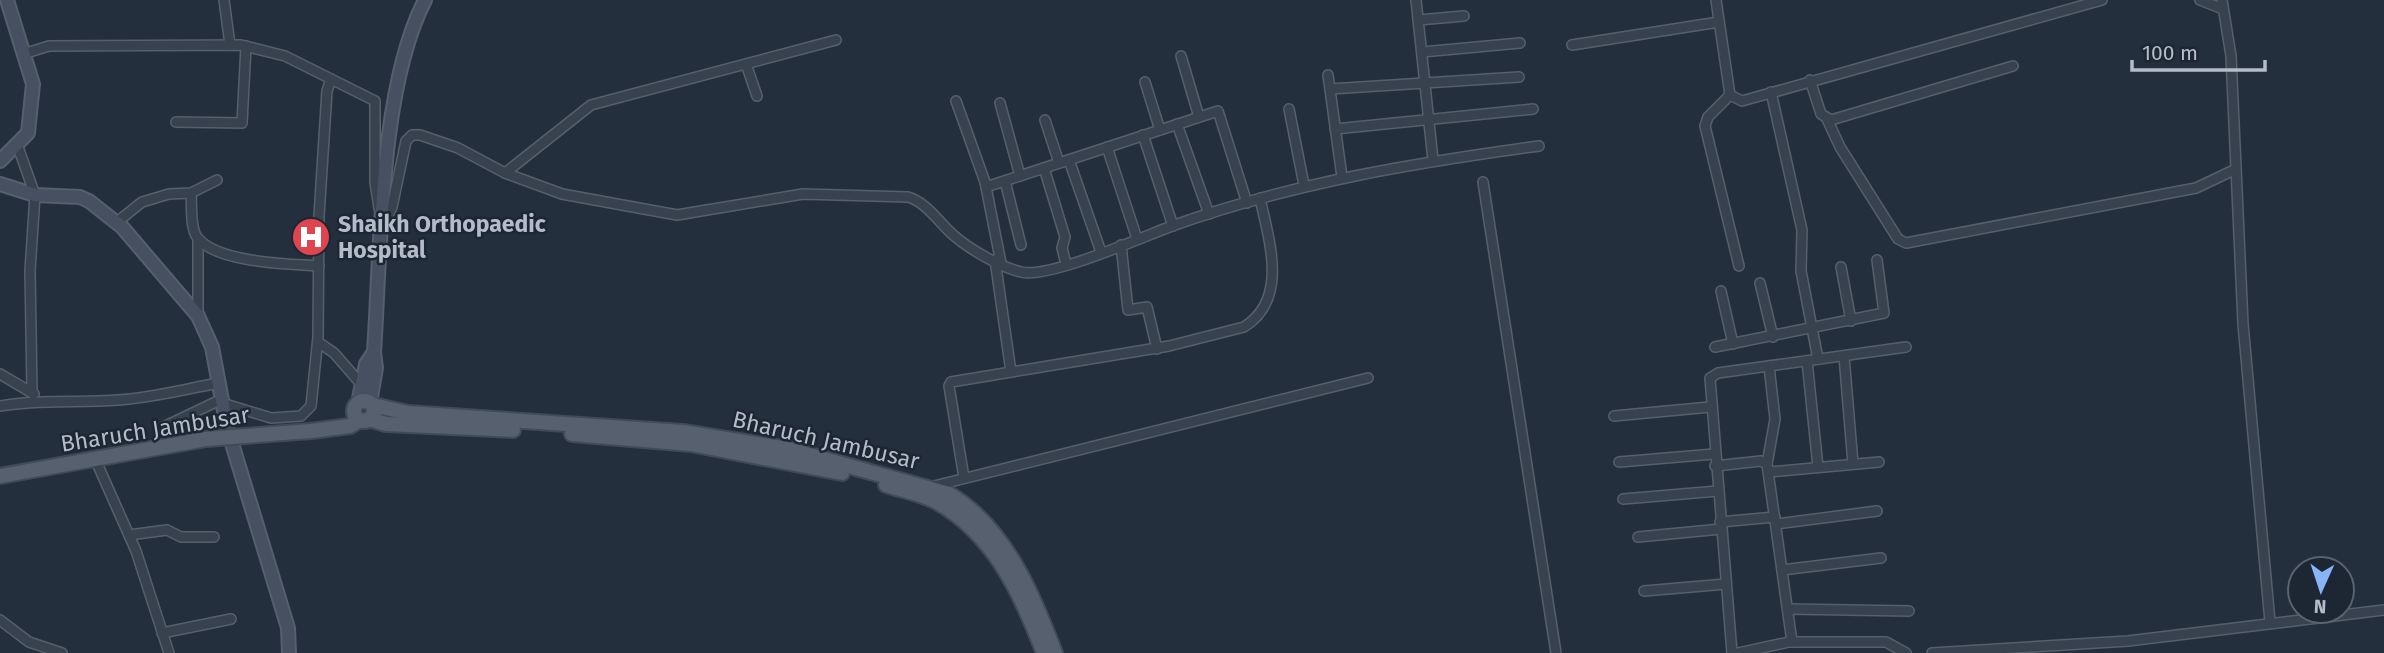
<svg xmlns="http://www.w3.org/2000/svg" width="2384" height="653" font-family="'Fira Sans',sans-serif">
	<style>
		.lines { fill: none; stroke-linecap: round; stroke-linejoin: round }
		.street-casing { stroke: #565f6c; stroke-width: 12 }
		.secondary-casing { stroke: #565f6c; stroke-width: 16 }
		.primary-casing { stroke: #414a57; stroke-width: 18 }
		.street { stroke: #38414e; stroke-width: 9 }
		.secondary { stroke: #465061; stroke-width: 12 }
		.primary { stroke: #56606e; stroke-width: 14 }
		.primary-bridge-casing { stroke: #414a57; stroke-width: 18; stroke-linecap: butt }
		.primary-bridge { stroke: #56606e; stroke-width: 14 }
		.labels { text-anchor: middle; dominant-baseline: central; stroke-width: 5; stroke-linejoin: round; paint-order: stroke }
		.poi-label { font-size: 23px; font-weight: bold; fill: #b4bcc9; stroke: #1d2633; text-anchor: start }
		.street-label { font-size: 23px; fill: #b4bcc9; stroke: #1d2633 }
	</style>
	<rect width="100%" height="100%" fill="#242f3e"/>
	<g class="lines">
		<defs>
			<g id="street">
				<polyline points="224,0 230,45"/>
				<polyline points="1416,0 1433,160"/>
				<polyline points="1716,0 1730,95 1742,101 2102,0"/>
				<polyline points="2200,0 2223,9"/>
				<polyline points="2222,0 2231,56 2243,324 2270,622"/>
				<polyline points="1418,20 1464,16"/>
				<polyline points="1572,45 1719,22"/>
				<polyline points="1422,52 1520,43"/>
				<polyline points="23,54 49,46 241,45 285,56 375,101 375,182 379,208"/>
				<polyline points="1181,56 1199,117"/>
				<polyline points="746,64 757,96"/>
				<polyline points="1328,75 1342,177"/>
				<polyline points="1810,80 1821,114 1831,120 2013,66"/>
				<polyline points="1145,82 1160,130"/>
				<polyline points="1330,89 1519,77"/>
				<polyline points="1771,92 1802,230 1801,271 1818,359"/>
				<polyline points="1730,95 1708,117 1705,126 1739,266"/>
				<polyline points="956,101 985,182 1001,263"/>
				<polyline points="1000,103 1020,176"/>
				<polyline points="1289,109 1304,185"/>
				<polyline points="1827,119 1840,147 1898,239 1906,243 2196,188 2234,170"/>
				<polyline points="1045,120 1059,163"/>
				<polyline points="176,122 242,123 246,46"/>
				<polyline points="1177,124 1209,214"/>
				<polyline points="1335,129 1533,109"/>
				<polyline points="1143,135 1173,226"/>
				<polyline points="17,144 35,195 30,271 32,391"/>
				<polyline points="1107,147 1137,239"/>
				<polyline points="1069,160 1101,252"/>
				<polyline points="1044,168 1065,237 1062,248 1066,264"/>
				<polyline points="505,173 591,105 836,40"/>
				<polyline points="1005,181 1021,245"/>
				<polyline points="1483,182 1556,653"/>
				<polyline points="986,187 1218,111 1247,203"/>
				<path d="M191 193C192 205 190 228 197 237 216 263 289 264 319 266"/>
				<polyline points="117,222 142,202 169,194 191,193 217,180"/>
				<path d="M383 226 392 207 406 141 412 135H420L458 148 505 173 562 194 677 215 803 194 908 197C926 202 938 221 952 234 969 249 1000 267 1021 272 1049 279 1142 237 1172 226 1292 183 1414 163 1539 146"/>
				<polyline points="1121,245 1128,310 1147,307 1157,349"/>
				<polyline points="995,260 1011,372"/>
				<polyline points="1841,267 1851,321"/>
				<polyline points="1760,283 1773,337"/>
				<polyline points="1721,291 1733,344"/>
				<polyline points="198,316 198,239"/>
				<polyline points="318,342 334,353 362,385"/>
				<polyline points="1715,347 1884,313 1877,260"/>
				<polyline points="1844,356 1853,464"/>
				<polyline points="1807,361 1818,467"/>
				<polyline points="0,374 34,394"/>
				<polyline points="222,403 271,418 301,416 311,406 318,337 319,216 327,91 331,79"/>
				<path d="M0 406C38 399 79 403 118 400 151 398 185 389 219 383"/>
				<polyline points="1614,416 1710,407"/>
				<polyline points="159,429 222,399"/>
				<polyline points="96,461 136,551 169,653"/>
				<polyline points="1619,462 1714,454"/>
				<polyline points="1767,464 1775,419 1769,366"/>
				<polyline points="1715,466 1761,461 1767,464 1792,642"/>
				<polyline points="1769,472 1879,462"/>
				<path d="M964 478 949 386 951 382 1169 346 1244 327C1289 299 1269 241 1260 198"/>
				<polyline points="930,487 1368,378"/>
				<polyline points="1623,499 1718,491"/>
				<polyline points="1720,522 1775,517"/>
				<polyline points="1776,524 1877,511"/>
				<polyline points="129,535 167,530 181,537 214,537"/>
				<polyline points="1638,537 1721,529"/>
				<polyline points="1782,570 1881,558"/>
				<polyline points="1644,591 1726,584"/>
				<polyline points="1788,609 1909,611"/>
				<polyline points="0,620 29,642 62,653"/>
				<polyline points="162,633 231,619"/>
				<polyline points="1732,653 1710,378 1718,373 1906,347"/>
				<polyline points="1738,653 1789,642 1886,642 1906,653"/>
				<polyline points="1932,653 2128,641 2384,610"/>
			</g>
			<g id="secondary">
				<polyline points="0,161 28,133 33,84 7,0"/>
				<polyline points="0,184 35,195 80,197 89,201 122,227 198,316 212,347 227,427 288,628 289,653"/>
				<polyline points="358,403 366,364 374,352"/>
				<path d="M370 403 376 368 374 352C381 251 379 89 425 0"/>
			</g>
			<g id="primary">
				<circle cx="364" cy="411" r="10"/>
				<path d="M373 405 408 413 683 432 788 449 949 494C1006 528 1032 594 1055 653"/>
				<polyline points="369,419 386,424 513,430"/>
				<polyline points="311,431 350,426 360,420"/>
				<polyline points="572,434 691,444 842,473"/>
				<polyline points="0,476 206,439"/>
				<path d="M886 485C902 490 922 494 937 502 996 536 1020 593 1044 653"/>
			</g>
		</defs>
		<!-- street casing -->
		<use href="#street" class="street-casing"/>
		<!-- secondary casing -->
		<use href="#secondary" class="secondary-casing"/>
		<!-- primary casing -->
		<use href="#primary" class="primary-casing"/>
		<!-- street -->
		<use href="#street" class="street"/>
		<!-- secondary -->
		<use href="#secondary" class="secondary"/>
		<!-- primary -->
		<use href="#primary" class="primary"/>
		<defs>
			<polyline id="primary-bridge" points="206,439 311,431"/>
		</defs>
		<!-- primary-bridge casing -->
		<use href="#primary-bridge" class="primary-bridge-casing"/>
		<!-- primary-bridge -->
		<use href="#primary-bridge" class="primary-bridge"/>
	</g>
	<!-- icons -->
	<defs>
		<symbol id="hospital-disc" viewBox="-11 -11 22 22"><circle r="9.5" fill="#e0444e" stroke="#1d2633"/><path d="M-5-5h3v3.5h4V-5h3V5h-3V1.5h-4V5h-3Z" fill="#fff"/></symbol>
	</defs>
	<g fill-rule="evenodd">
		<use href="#hospital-disc" x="289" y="215" width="44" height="44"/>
	</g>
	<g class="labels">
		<!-- poi labels -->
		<g class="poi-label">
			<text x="338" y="224">Shaikh Orthopaedic<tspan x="338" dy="26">Hospital</tspan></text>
		</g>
		<!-- street labels -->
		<g class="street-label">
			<text transform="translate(155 429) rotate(-9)">Bharuch Jambusar</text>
			<text transform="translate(826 440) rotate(13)">Bharuch Jambusar</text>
		</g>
	</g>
	<!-- north arrow -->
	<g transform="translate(2321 590) rotate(183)"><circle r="33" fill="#1d2633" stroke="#59626f" stroke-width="2"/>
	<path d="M0-5L12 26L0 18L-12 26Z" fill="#8ab4f8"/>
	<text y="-10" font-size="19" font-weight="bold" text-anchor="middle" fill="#b4bcc9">N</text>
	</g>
	<!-- scale -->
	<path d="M2132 60v10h133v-10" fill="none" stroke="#b4bcc9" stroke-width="3.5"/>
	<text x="2142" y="60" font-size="21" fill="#b4bcc9" stroke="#1d2633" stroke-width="5" paint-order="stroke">100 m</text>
</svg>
